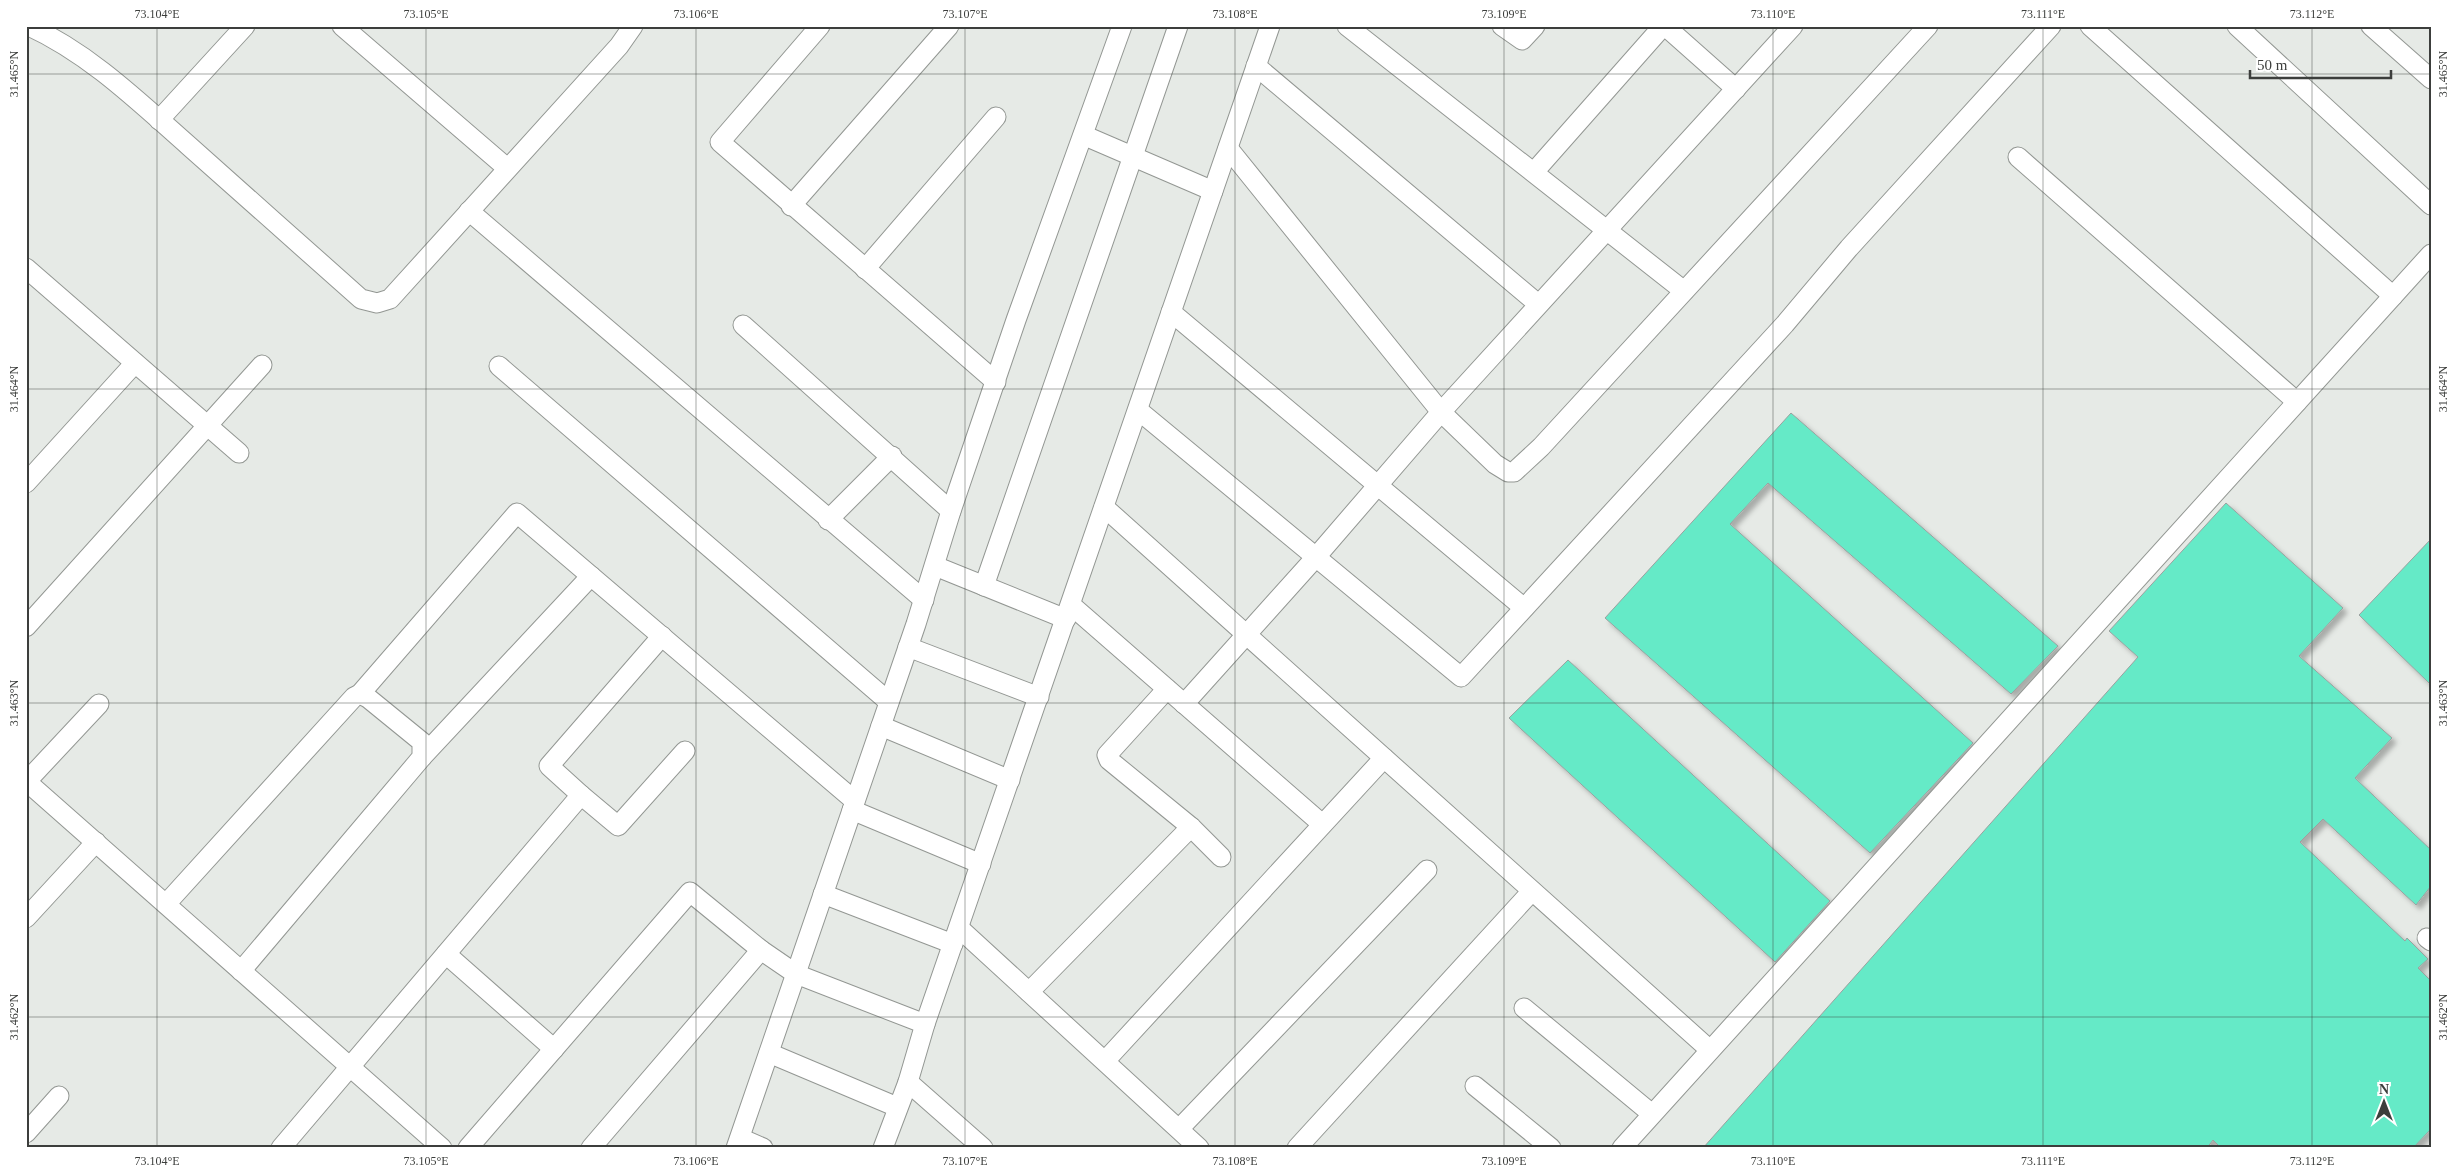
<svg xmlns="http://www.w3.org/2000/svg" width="2457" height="1174" font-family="'Times New Roman',serif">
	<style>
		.building { fill: #65eac7; stroke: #9ba19f; filter: url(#shadow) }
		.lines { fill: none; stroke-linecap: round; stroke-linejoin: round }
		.minor-casing { stroke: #939793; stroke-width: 21 }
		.minor { stroke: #fff; stroke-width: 19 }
		.ticks { fill: none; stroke: #3c3e3c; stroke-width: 1; stroke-opacity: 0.45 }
		.neatline { fill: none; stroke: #3c3e3c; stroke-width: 2 }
		.ticks-label { font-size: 12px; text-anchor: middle; fill: #3c3e3c }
	</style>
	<defs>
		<filter id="shadow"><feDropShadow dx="4.5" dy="4.5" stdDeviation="2.5" flood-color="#0004"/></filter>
	</defs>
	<rect width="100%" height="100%" fill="#e6eae6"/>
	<!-- building -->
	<g class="building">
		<polygon points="1791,413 2058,646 2011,694 1768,483 1730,524 1973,743 1870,853 1605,618"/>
		<polygon points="2226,503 2343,608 2299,656 2392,738 2355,778 2431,850 2431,886 2416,905 2323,819 2300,842 2405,941 2407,938 2428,959 2418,968 2431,981 2431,1129 2413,1148 2221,1148 2213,1140 2207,1148 1703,1148 2138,657 2109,631"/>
		<polygon points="2431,539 2431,685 2359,615"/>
		<polygon points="1568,660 1830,901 1775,962 1509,718"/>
	</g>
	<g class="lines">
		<defs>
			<g id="minor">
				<path d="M29 26C90 54 139 102 189 146 246 197 304 248 361 299L377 303 390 299 619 46 633 26"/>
				<polyline points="342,26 507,168"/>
				<polyline points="820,26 720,142 996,382"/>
				<polyline points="1347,26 1684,291"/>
				<polyline points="1502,26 1522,40 1535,26"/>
				<polyline points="1665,26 1736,89"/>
				<polyline points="2090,26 2393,296"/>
				<polyline points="2237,26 2431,205"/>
				<polyline points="2371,26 2431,79"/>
				<polyline points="1256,66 1538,304"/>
				<polyline points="159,120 245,26"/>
				<polyline points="1083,135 1213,191"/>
				<polyline points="1228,148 1441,412 1495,464 1508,472 1514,472 1541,447 1928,26"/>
				<polyline points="2018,157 2297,402"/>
				<polyline points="1534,172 1663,26"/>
				<polyline points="791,206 949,26"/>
				<polyline points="469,211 924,600"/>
				<polyline points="26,268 239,453"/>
				<polyline points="865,269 996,117"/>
				<polyline points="1171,312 1524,608"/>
				<polyline points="743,325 951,511"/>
				<polyline points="499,366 889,702"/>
				<polyline points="1138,410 1461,677 1785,324 1849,248 2051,26"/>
				<polyline points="26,483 135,363"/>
				<polyline points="1104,507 1710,1050"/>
				<polyline points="828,520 892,456"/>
				<polyline points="935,566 1066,619"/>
				<polyline points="984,586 1178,26"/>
				<polyline points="1071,605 1322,824"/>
				<polyline points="26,627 262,365"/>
				<polyline points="908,647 1039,697"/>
				<polyline points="1184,704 1316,557 1441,412 1793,26"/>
				<polyline points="881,726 1010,780"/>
				<polyline points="422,757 591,576"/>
				<polyline points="26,781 442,1148"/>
				<polyline points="26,782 99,704"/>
				<polyline points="581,795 618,826 685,751"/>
				<polyline points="852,810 981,864"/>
				<polyline points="1191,827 1221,857"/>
				<polyline points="823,894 953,944"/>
				<polyline points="166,904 354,697 360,694 517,513 855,801"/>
				<polyline points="26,918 96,842"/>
				<polyline points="959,928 1199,1148"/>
				<polyline points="2427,938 2431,941"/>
				<polyline points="446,954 554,1049"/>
				<polyline points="241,971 422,757 422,742 368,698 360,694"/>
				<polyline points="1029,992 1191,827 1109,760 1107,755 1167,689"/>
				<polyline points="1524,1008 1652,1114"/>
				<polyline points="769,1053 897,1107"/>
				<polyline points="1105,1061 1384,758"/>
				<polyline points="908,1082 983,1148"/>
				<polyline points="1475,1086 1551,1148"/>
				<polyline points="1179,1129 1427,870"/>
				<polyline points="26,1133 59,1096"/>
				<polyline points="740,1138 763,1148"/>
				<polyline points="281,1148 581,795 549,766 662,636"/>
				<polyline points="468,1148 690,892 761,950 796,974 925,1024"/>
				<polyline points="591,1148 761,950"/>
				<polyline points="736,1148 916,624 951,511 1016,320 1122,26"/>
				<polyline points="883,1148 908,1082 925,1024 1270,26"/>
				<polyline points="1297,1148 1532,891"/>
				<polyline points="1622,1148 2431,254"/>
			</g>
		</defs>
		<!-- minor casing -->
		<use href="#minor" class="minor-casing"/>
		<!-- minor -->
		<use href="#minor" class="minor"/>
	</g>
	<!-- ticks -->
	<path class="ticks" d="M157 26V1148M426 26V1148M696 26V1148M965 26V1148M1235 26V1148M1504 26V1148M1773 26V1148M2043 26V1148M2312 26V1148M26 74H2431M26 389H2431M26 703H2431M26 1017H2431"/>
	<!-- border -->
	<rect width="2457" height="1174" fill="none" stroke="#ffffff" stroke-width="55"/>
	<!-- north arrow -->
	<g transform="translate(2384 1102)" stroke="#ffffff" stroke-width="4" paint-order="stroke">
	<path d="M0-4L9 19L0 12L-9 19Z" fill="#3c3e3c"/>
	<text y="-8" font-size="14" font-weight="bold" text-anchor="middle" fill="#3c3e3c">N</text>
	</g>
	<!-- scale -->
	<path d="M2250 70v8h141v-8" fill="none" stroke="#3c3e3c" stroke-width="2.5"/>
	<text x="2257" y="70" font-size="15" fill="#3c3e3c" stroke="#ffffff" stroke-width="4" paint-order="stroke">50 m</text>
	<rect x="28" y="28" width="2402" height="1118" class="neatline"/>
	<g class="ticks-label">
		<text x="157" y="18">73.104°E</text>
		<text x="426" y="18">73.105°E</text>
		<text x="696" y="18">73.106°E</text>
		<text x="965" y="18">73.107°E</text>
		<text x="1235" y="18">73.108°E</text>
		<text x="1504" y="18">73.109°E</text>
		<text x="1773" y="18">73.110°E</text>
		<text x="2043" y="18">73.111°E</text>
		<text x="2312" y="18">73.112°E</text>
		<text transform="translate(14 74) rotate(-90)" y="4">31.465°N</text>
		<text transform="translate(2443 74) rotate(-90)" y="4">31.465°N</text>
		<text transform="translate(14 389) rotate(-90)" y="4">31.464°N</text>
		<text transform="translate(2443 389) rotate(-90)" y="4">31.464°N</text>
		<text transform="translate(14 703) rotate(-90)" y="4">31.463°N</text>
		<text transform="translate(2443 703) rotate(-90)" y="4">31.463°N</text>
		<text transform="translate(14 1017) rotate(-90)" y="4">31.462°N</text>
		<text transform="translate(2443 1017) rotate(-90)" y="4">31.462°N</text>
		<text x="157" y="1165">73.104°E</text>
		<text x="426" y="1165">73.105°E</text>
		<text x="696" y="1165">73.106°E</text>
		<text x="965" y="1165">73.107°E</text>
		<text x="1235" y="1165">73.108°E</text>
		<text x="1504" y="1165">73.109°E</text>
		<text x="1773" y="1165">73.110°E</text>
		<text x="2043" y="1165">73.111°E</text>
		<text x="2312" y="1165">73.112°E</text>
	</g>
</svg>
